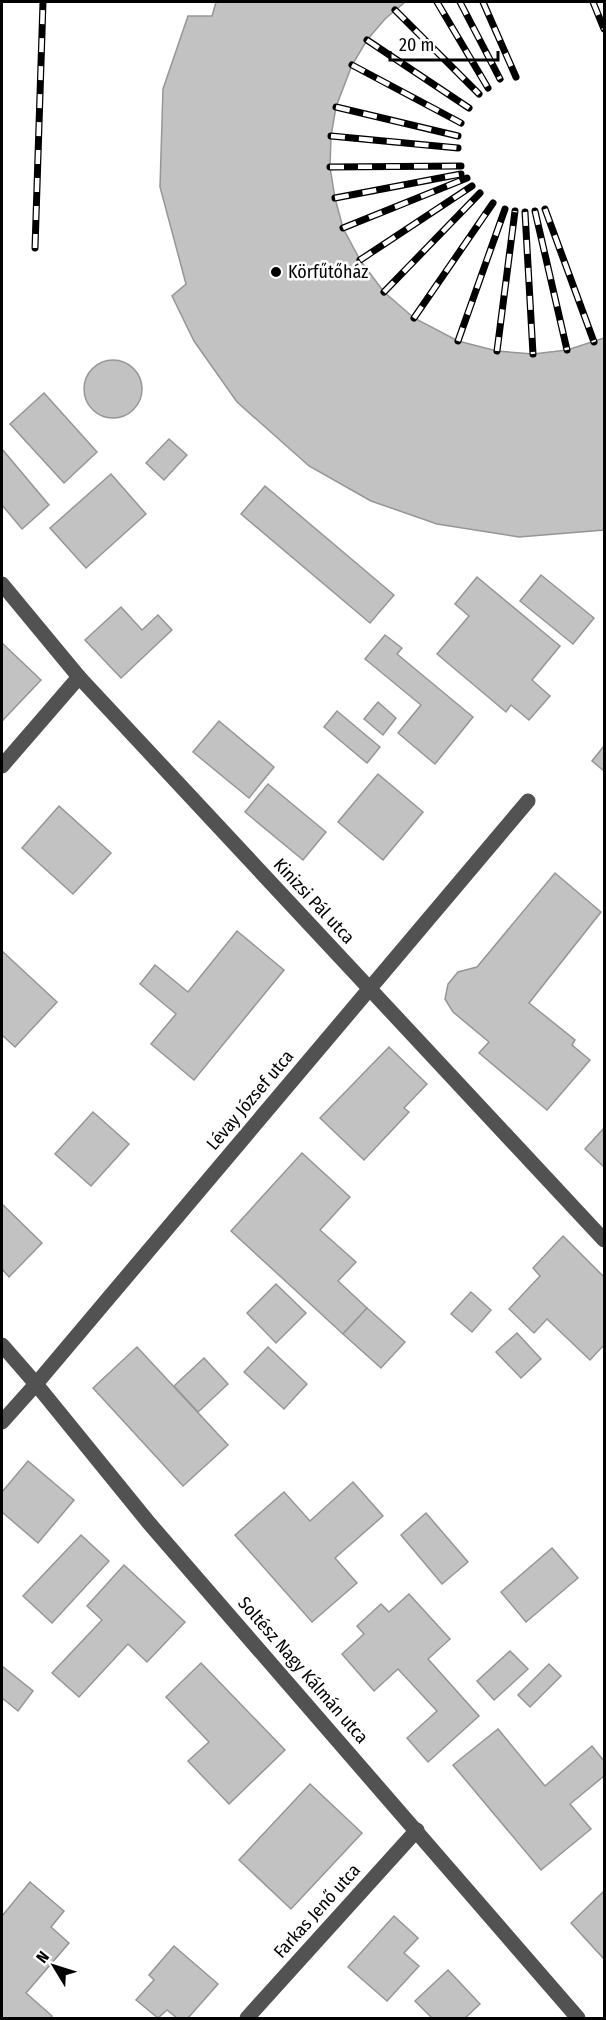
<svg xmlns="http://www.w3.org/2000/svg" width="606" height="2020" font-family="'Fira Sans Condensed',sans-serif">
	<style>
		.building { fill: #c2c2c2; stroke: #969696; stroke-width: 1.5 }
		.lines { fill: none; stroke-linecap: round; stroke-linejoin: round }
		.minor { stroke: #525252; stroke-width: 15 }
		.rail-casing { stroke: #000; stroke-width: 7 }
		.rail { stroke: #fff; stroke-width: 4.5; stroke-dasharray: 14; stroke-linecap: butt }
		.poi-dot { fill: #000; stroke: #fff; stroke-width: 2 }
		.labels { text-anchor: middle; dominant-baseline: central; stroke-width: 5; stroke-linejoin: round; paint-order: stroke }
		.poi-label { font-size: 18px; fill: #000; stroke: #fff; text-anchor: start }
		.street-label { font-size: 18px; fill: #000; stroke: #fff }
	</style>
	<rect width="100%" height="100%" fill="#fff"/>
	<!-- building -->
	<g class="building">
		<polygon points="216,2 405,2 385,19 367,40 352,65 336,107 331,136 330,167 335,198 343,228 360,260 384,292 414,318 458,341 497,351 533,354 567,350 604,338 604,530 519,537 437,524 371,501 309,466 237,402 194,341 172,296 186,284 160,187 163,89 188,16 212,16"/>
		<circle cx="113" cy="389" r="29"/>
		<polygon points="44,393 97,452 64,483 10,424"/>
		<polygon points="169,439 187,455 164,480 146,463"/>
		<polygon points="2,449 49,505 22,529 2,505"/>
		<polygon points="111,474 146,514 86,568 50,528"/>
		<polygon points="265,486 394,595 370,623 241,514"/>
		<polygon points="541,575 594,618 573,644 520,601"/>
		<polygon points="477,577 560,646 532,680 550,696 529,720 511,705 506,712 437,654 469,616 455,604"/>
		<polygon points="121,607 142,630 158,615 172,630 121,678 85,640"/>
		<polygon points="385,635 402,648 397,654 473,717 435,764 398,733 421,705 365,659"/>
		<polygon points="2,643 41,680 2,721"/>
		<polygon points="378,702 396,718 383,735 364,719"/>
		<polygon points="337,711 380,747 367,763 324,727"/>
		<polygon points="219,721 274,767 249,798 193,752"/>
		<polygon points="604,746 604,771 592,761"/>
		<polygon points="378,774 423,812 383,860 338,822"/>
		<polygon points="268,784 326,832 303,860 245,812"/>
		<polygon points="59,806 111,853 73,894 22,848"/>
		<polygon points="555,873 601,912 529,1003 575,1040 572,1045 590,1060 547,1110 479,1053 489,1042 453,1012 445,999 448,984 458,972 477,967"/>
		<polygon points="237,931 284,970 194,1080 151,1044 176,1014 140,984 155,965 188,992"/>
		<polygon points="2,951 57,1002 15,1047 2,1035"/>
		<polygon points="389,1047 427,1084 404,1108 409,1112 364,1160 320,1118"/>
		<polygon points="93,1112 129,1144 91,1186 55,1154"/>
		<polygon points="604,1128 604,1167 585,1149"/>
		<polygon points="302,1153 350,1197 320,1230 356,1262 338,1281 367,1308 343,1334 231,1231"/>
		<polygon points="2,1204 42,1243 9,1277 2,1269"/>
		<polygon points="563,1236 604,1277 604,1345 590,1360 547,1319 534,1333 509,1309 540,1276 533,1268"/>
		<polygon points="276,1284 306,1313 276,1343 247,1313"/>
		<polygon points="471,1292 491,1310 472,1332 451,1314"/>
		<polygon points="367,1308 405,1342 381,1368 343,1334"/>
		<polygon points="517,1333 541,1359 521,1378 496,1352"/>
		<polygon points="137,1347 228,1445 183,1486 93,1388"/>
		<polygon points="268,1347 307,1384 284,1409 244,1372"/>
		<polygon points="204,1358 228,1384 198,1412 174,1386"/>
		<polygon points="28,1461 74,1500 38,1543 2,1512 2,1492"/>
		<polygon points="353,1482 383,1516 335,1558 357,1583 312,1622 235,1535 284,1492 310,1521"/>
		<polygon points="426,1513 468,1562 442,1584 401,1535"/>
		<polygon points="81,1535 109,1561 52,1623 23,1596"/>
		<polygon points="552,1548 578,1578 526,1622 501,1592"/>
		<polygon points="124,1565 185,1622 147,1662 128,1644 79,1697 52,1673 102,1620 87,1606"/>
		<polygon points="409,1594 450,1639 428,1659 479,1716 428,1762 407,1738 437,1711 398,1669 374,1691 342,1654 364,1634 357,1626 381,1604 389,1612"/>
		<polygon points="510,1651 528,1669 494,1700 477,1681"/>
		<polygon points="201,1663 285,1750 229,1804 188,1761 209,1742 166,1697"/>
		<polygon points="549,1664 561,1676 530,1707 518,1695"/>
		<polygon points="2,1666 33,1691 18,1711 2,1698"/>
		<polygon points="498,1729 545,1786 592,1746 604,1761 604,1776 570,1804 591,1829 541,1870 453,1765"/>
		<polygon points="310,1784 362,1833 291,1909 239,1860"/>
		<polygon points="30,1882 64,1911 51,1927 69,1943 26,1993 52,2016 50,2018 2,2018 2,1916"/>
		<polygon points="604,1891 604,1959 571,1923"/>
		<polygon points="394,1916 418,1938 404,1953 419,1966 387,2001 348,1967"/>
		<polygon points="174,1946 218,1984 188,2018 177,2018 167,2010 158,2018 136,2000 154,1980 149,1975"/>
		<polygon points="448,1970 480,2004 465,2018 432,2018 415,2001"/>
	</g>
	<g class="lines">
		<!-- minor -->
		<g class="minor">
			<polyline points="2,584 79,677 604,1240"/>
			<polyline points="2,766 79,677"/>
			<polyline points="2,1345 36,1384 149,1523 578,2018"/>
			<polyline points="2,1422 36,1384 528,801"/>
			<polyline points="247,2018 417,1830"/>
		</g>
		<defs>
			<g id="rail">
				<polyline points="437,2 488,88"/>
				<polyline points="460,2 500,79"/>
				<polyline points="483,2 516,77"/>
				<polyline points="593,2 604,29"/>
				<polyline points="395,10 479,94"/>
				<polyline points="367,40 469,108"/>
				<polyline points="352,65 461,123"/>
				<polyline points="336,107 458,136"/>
				<polyline points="331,136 458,148"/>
				<polyline points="330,167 461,166"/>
				<polyline points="335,198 461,174"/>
				<polyline points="545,209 594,342"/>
				<polyline points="535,211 567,350"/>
				<polyline points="525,212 533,354"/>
				<polyline points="343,228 467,178"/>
				<polyline points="35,248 43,2"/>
				<polyline points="360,260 472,186"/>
				<polyline points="384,292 480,193"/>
				<polyline points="414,318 493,203"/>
				<polyline points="458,341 505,209"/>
				<polyline points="497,351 515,211"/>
			</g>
		</defs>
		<!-- rail casing -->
		<use href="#rail" class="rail-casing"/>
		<!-- rail -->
		<use href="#rail" class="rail"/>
	</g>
	<!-- markers -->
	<circle class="poi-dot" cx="276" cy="272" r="6"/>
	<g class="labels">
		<!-- poi labels -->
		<g class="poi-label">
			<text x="288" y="272">Körfűtőház</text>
		</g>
		<!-- street labels -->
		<g class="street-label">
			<text transform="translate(314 901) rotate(47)">Kinizsi Pál utca</text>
			<text transform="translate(250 1100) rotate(-50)">Lévay József utca</text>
			<text transform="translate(303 1670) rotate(49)">Soltész Nagy Kálmán utca</text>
			<text transform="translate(317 1911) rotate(-48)">Farkas Jenő utca</text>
		</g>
	</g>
	<!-- border -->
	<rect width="606" height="2020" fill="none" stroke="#000000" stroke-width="6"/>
	<!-- north arrow -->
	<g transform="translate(54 1966) rotate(308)" stroke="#ffffff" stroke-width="4.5" paint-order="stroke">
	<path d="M0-4.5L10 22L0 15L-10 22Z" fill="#000000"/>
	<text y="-9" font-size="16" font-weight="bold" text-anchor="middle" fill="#000000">N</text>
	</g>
	<!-- scale -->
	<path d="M390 51v9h108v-9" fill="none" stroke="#000000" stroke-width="3"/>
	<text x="399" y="51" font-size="18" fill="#000000" stroke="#ffffff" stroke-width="4.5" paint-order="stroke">20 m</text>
</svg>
